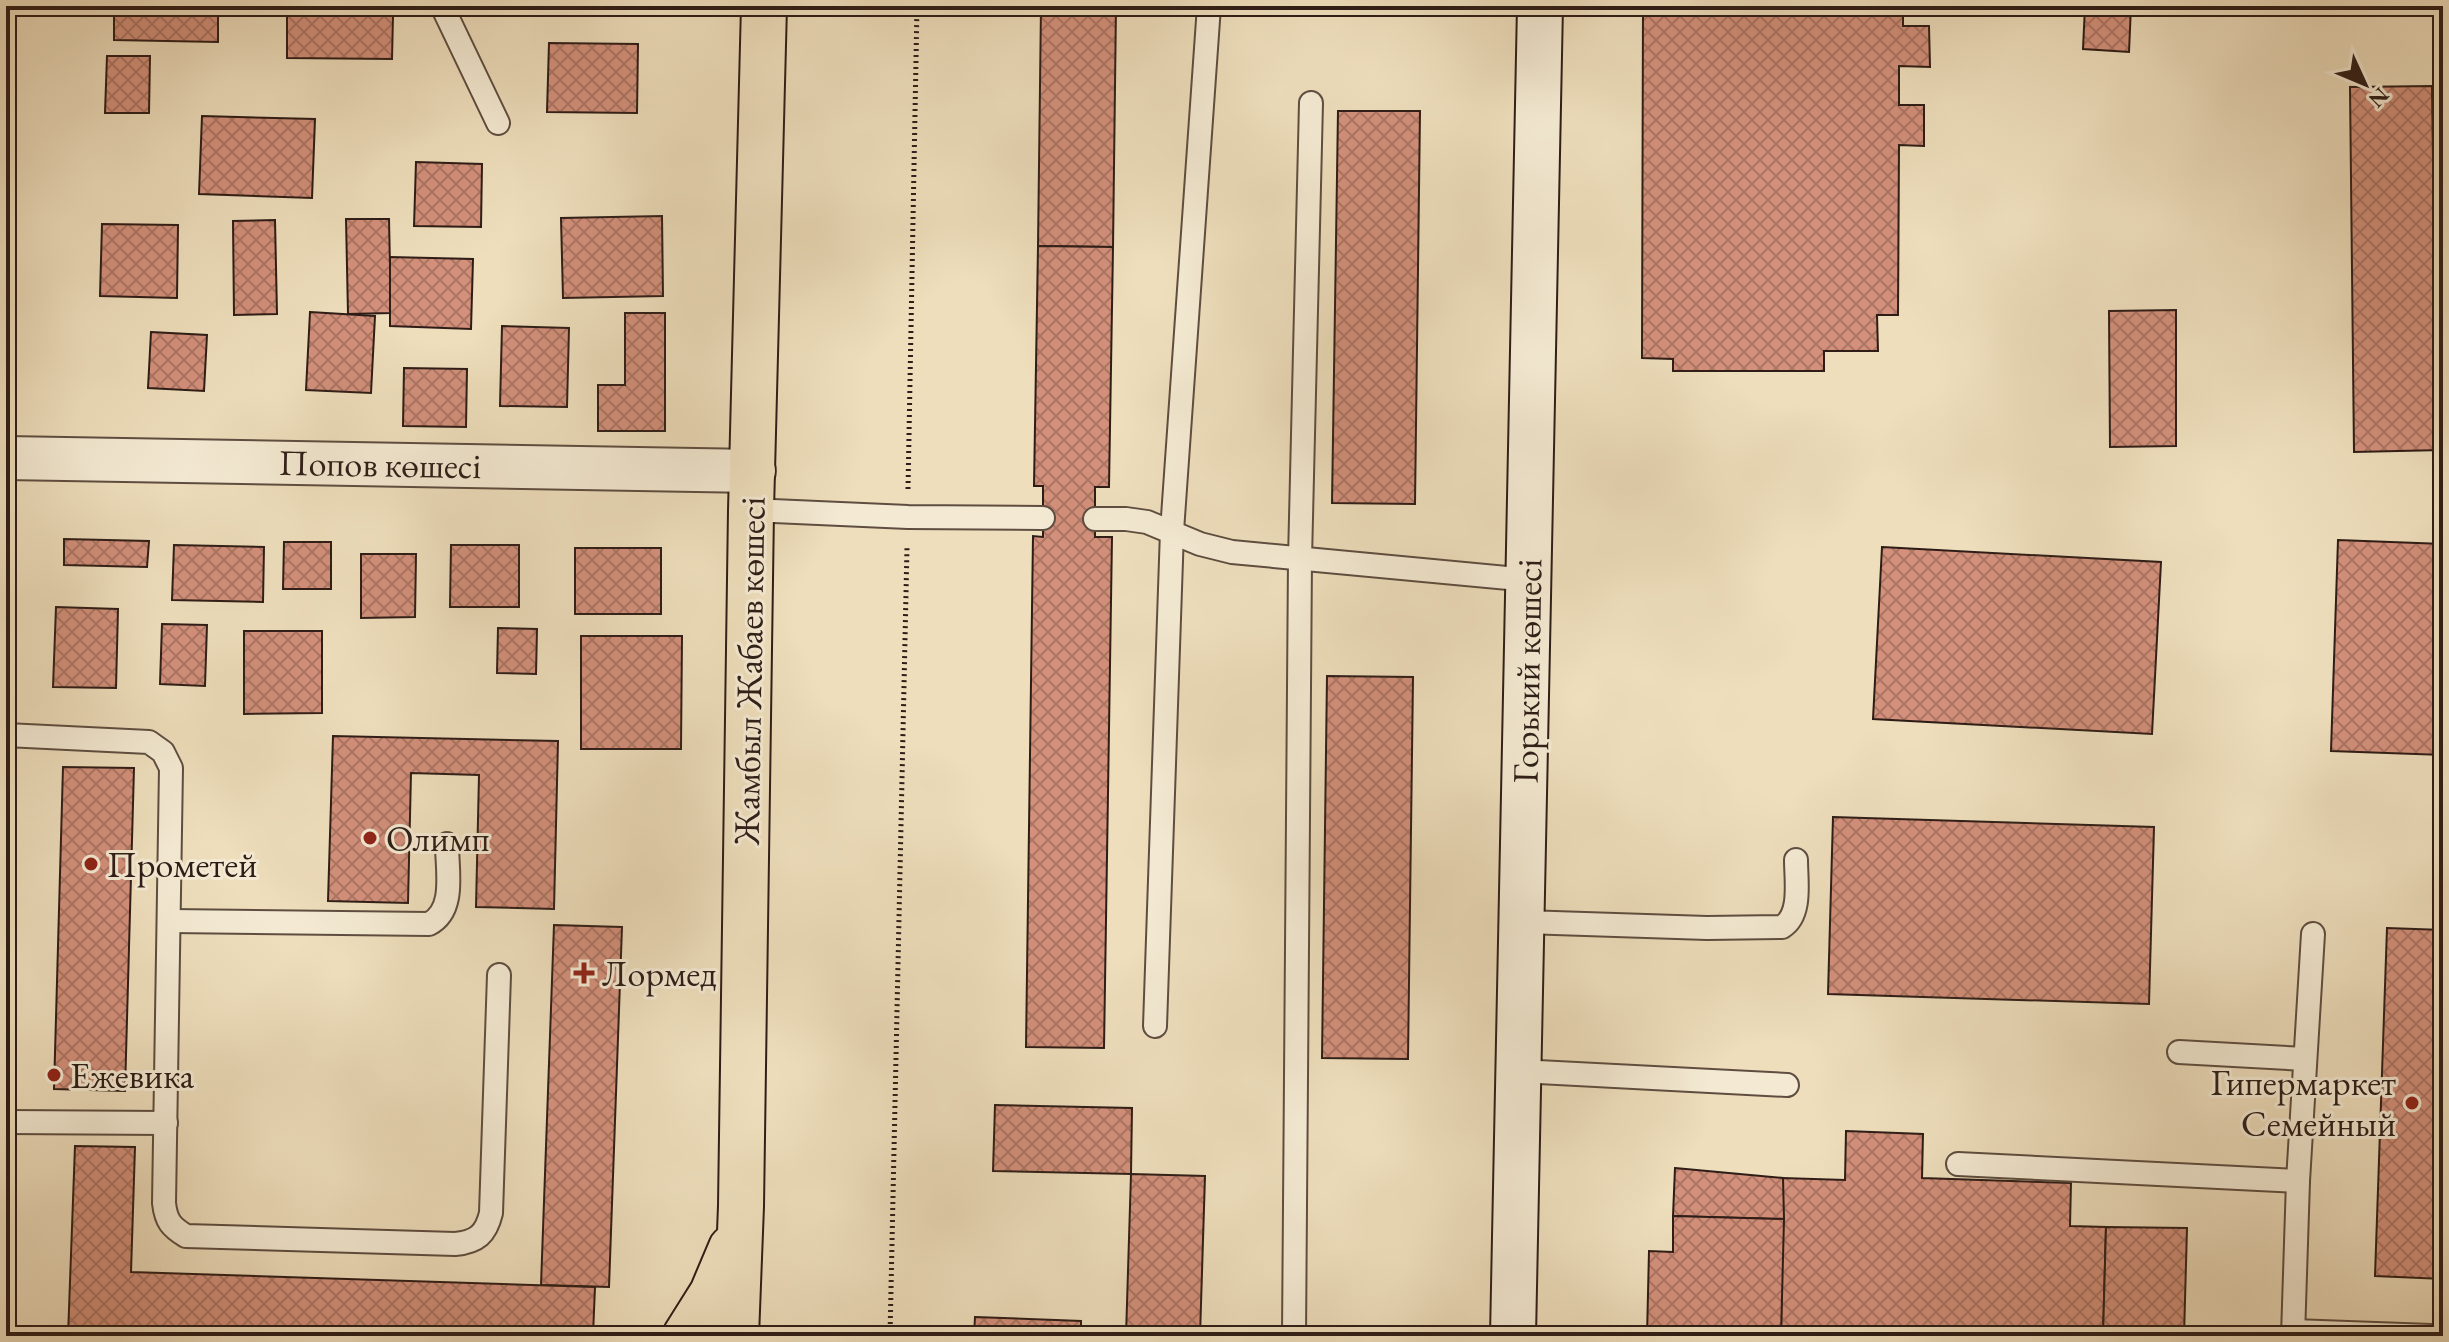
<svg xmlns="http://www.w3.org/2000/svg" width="2449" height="1342" font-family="'EB Garamond',serif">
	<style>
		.building { fill: url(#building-cross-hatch); stroke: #2e1d17; stroke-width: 2 }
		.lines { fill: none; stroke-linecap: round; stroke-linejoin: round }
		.service-casing { stroke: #5e4d40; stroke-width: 26 }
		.minor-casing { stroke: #5e4d40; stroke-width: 46 }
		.secondary-casing { stroke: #2e1d17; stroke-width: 48 }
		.primary-casing { stroke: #2e1d17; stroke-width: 48 }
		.path { stroke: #2e1d17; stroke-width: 5; stroke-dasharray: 2 4; stroke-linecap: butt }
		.service { stroke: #f4ead3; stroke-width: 22 }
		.minor { stroke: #f4ead3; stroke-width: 42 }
		.secondary { stroke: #f4ead3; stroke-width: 44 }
		.primary { stroke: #eedebc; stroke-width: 44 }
		.poi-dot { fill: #8f2418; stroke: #f4ead3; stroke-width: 3 }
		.labels { text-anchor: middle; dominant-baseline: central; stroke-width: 6; stroke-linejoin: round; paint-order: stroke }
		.street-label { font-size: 36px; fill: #2e1d17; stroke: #f4ead3 }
		.poi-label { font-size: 36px; fill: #2e1d17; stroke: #f4ead3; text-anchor: start }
	</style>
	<defs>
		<pattern id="building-cross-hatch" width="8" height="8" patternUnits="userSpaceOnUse" patternTransform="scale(2)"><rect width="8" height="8" fill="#d3907b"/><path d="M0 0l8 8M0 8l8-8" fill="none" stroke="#ac7564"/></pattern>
	</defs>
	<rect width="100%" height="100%" fill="#eedebc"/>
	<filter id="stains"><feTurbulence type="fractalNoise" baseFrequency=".0025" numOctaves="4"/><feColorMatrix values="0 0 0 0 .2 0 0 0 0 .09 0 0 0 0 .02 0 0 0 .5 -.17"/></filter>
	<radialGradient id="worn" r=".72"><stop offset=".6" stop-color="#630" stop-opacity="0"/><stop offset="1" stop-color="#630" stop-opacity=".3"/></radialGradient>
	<!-- building -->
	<g class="building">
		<polygon points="114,6 218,8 218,42 114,40"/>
		<polygon points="579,6 645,6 645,11 579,9"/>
		<polygon points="1041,6 1116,6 1113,247 1038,246"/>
		<polygon points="1643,6 1903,6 1903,26 1929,26 1930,67 1899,66 1899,105 1924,105 1924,146 1899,145 1898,315 1877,315 1878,351 1824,351 1824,371 1673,371 1673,359 1642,358"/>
		<polygon points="2085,6 2131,6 2129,52 2083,49"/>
		<rect x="2351" y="6" width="92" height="7"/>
		<polygon points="287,14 393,16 392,59 287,58"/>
		<polygon points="549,43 638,44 637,113 547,112"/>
		<polygon points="107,56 150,56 149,113 105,113"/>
		<polygon points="2432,86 2436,389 2443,389 2443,450 2354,452 2350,87"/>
		<polygon points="1338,111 1420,111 1415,504 1332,503"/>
		<polygon points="202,116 315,119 312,198 199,194"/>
		<polygon points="416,162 482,164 481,227 414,226"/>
		<polygon points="662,216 663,296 563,298 561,218"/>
		<polygon points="346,219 389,219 391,313 348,314"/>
		<polygon points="275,220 277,314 234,315 233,221"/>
		<polygon points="102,224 178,225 177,298 100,296"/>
		<polygon points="1038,246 1113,247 1109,487 1095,487 1095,537 1112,537 1104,1048 1026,1047 1033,536 1043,537 1043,486 1034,486"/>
		<polygon points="390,257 473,259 471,329 390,326"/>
		<polygon points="2176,310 2176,446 2110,447 2109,311"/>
		<polygon points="310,312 375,316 371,393 306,390"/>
		<polygon points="625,313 665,313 665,431 598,431 598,385 625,385"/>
		<polygon points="502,326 569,328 567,407 500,406"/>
		<polygon points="151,332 207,335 204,391 148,388"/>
		<polygon points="404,368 467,369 466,427 403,426"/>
		<polygon points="64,539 149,541 147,567 64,565"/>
		<polygon points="2338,540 2443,544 2443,755 2331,751"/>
		<polygon points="284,542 331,542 331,589 283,589"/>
		<polygon points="174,545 264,547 263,602 172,600"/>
		<polygon points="451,545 519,545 519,607 450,607"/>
		<polygon points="1882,547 2161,562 2152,734 1873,719"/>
		<rect x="575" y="548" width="86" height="66"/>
		<polygon points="361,554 416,554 415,617 361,618"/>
		<polygon points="56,607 118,609 116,688 53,687"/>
		<polygon points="162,624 207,625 205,686 160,684"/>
		<polygon points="498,628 537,629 536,674 497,673"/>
		<polygon points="244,631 322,631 322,713 244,714"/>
		<polygon points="581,636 682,636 681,749 581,749"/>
		<polygon points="1327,676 1413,677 1408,1059 1322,1058"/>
		<polygon points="333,736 558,741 554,909 476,907 479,775 411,773 408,903 328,901"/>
		<polygon points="63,767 134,768 125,1091 54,1089"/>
		<polygon points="1833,817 2154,827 2149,1004 1828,994"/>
		<polygon points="554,925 622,927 609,1287 541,1285"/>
		<polygon points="2387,928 2443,930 2443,1279 2375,1276"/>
		<polygon points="995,1105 1132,1108 1131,1174 993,1171"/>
		<polygon points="1846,1131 1923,1134 1922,1178 2071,1183 2070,1226 2106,1227 2103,1336 1781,1328 1783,1178 1845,1180"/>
		<polygon points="75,1146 135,1147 131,1272 595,1287 593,1335 68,1336"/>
		<polygon points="1675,1168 1783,1178 1784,1219 1673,1216"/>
		<polygon points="1131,1174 1205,1176 1200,1336 1126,1336"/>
		<polygon points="1673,1216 1784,1219 1781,1336 1647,1336 1649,1251 1673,1252"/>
		<polygon points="2106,1227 2187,1228 2184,1336 2103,1336"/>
		<polygon points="975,1317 1081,1321 1081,1336 974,1336"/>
	</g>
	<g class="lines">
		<defs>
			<g id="service">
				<polyline points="442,6 498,123"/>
				<polyline points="751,510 908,517 1043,518"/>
				<polyline points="1095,519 1126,519 1147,522 1200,544 1232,552 1528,580"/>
				<path d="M6 735 149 742 163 752 171 768 164 1203C166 1221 171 1227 186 1236L455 1244C477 1242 486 1234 491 1213L499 975"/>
				<path d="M170 921 429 924C456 910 447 871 447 844"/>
				<path d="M1522 922 1707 928 1782 927C1802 915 1796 881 1796 860"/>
				<polyline points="1155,1026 1172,531 1209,6"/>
				<polyline points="2179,1052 2305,1059"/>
				<polyline points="1519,1071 1787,1085"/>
				<polyline points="6,1122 166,1123"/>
				<polyline points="1958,1164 2298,1181"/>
				<polyline points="2293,1331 2431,1336"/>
				<polyline points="1294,1336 1300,559 1311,103"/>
				<polyline points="2293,1336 2298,1181 2313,934"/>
			</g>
			<polyline id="minor" points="6,458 754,471"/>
			<polyline id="secondary" points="1513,1336 1540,6"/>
			<g id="primary">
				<polyline points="685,1336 712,1293 731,1248"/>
				<polyline points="736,1336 741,1206 751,510 764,6"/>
			</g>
		</defs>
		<!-- service casing -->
		<use href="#service" class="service-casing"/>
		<!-- minor casing -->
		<use href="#minor" class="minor-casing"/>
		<!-- secondary casing -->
		<use href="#secondary" class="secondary-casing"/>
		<!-- primary casing -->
		<use href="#primary" class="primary-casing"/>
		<!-- path -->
		<g class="path">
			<polyline points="908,489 917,6"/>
			<polyline points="890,1336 907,547"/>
		</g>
		<!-- service -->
		<use href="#service" class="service"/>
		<!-- minor -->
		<use href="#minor" class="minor"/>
		<!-- secondary -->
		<use href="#secondary" class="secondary"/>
		<!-- primary -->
		<use href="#primary" class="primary"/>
	</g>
	<!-- markers -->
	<g class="poi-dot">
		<circle cx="370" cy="838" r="8"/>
		<circle cx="91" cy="864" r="8"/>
		<path d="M580 961h8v8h8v8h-8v8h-8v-8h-8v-8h8z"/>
		<circle cx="54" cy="1075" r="8"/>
		<circle cx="2412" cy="1103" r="8"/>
	</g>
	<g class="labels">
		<!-- street labels -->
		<g class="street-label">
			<text transform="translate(380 464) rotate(1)">Попов көшесі</text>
			<text transform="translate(749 671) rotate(-89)">Жамбыл Жабаев көшесі</text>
			<text transform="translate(1527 671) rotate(-89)">Горький көшесі</text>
		</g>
		<!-- poi labels -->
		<g class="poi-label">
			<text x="386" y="838">Олимп</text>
			<text x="107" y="864">Прометей</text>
			<text x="602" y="973">Лормед</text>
			<text x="70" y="1075">Ежевика</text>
			<text x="2396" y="1082" text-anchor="end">Гипермаркет<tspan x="2396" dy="41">Семейный</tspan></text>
		</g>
	</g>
	<!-- margin -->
	<rect width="2449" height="1342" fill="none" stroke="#eedebc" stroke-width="32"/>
	<rect x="8" y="8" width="2433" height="1326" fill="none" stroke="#2e1d17" stroke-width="4"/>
	<rect x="16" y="16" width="2417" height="1310" fill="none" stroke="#2e1d17" stroke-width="2"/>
	<!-- north arrow -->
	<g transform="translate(2365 84) rotate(134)" stroke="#f4ead3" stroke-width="6" paint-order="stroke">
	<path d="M0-6L14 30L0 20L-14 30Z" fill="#2e1d17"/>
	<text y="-12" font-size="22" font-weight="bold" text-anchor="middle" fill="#2e1d17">N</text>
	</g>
	<rect width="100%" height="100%" filter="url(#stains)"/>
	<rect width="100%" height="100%" fill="url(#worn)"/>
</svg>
